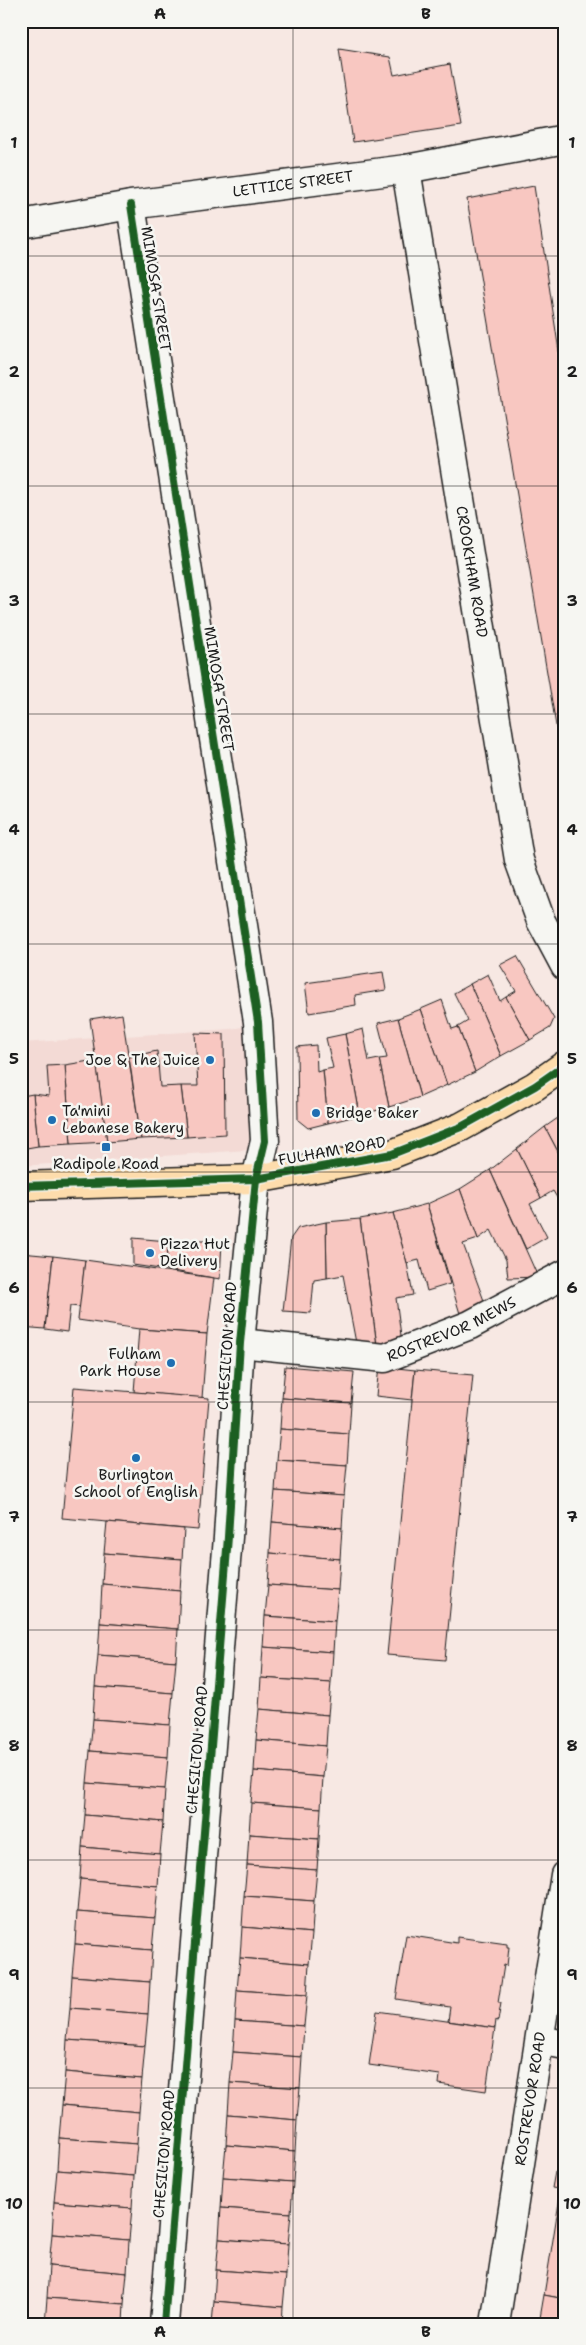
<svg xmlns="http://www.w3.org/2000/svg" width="586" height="2345" font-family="'Shantell Sans',sans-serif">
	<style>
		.built { fill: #f3dad5 }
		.building { fill: #f8c7c1; stroke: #1c1c1c }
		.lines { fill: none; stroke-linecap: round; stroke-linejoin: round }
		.minor-casing { stroke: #1c1c1c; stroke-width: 31 }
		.primary-casing { stroke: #1c1c1c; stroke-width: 31 }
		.minor { stroke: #f6f6f2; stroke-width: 28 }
		.primary { stroke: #fddcac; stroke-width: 28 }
		.cycleway-casing { stroke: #f6f6f2; stroke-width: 11 }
		.cycleway { stroke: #1b5e20; stroke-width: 8 }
		.grid { fill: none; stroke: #1c1c1c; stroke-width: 1; stroke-opacity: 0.55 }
		.poi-dot { fill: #1f6fb2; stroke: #f6f6f2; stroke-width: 2 }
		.labels { text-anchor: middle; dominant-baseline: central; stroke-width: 5; stroke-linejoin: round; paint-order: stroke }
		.street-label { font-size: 15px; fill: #1c1c1c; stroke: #f6f6f2 }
		.poi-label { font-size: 15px; fill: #1c1c1c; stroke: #f6f6f2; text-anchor: start }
		.neatline { fill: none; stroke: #1c1c1c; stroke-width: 2 }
		.grid-label { font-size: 16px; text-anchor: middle; font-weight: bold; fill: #1c1c1c }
	</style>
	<rect width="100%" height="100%" fill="#f7e8e3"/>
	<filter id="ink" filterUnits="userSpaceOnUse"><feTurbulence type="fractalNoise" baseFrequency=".02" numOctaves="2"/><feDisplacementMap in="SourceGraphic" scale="10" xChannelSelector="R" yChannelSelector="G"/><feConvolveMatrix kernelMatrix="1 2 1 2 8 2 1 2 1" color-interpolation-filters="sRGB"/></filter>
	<g filter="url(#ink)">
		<!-- built -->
		<polygon class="built" points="273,1022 276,1148 21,1166 21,1043 230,1029"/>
		<!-- building -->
		<g class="building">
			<polygon points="339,49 390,57 394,75 450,64 461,126 353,142"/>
			<polygon points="534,186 565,391 565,779 467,199"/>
			<polygon points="517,956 554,1019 550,1028 530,1040 506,997 516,991 500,965"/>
			<polygon points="383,972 386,990 355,995 356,1005 309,1013 305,983"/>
			<polygon points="488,974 500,1001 506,997 530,1040 501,1056 470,984"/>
			<polygon points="470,984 501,1056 475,1072 458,1027 468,1021 454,993"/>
			<polygon points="442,1000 452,1029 458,1027 475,1072 447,1085 421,1009"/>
			<polygon points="421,1009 447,1085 420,1097 398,1018"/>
			<polygon points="122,1014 141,1139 107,1142 90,1019"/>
			<polygon points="398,1018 420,1097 389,1107 379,1059 387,1058 378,1023"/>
			<polygon points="363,1029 369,1061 379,1059 389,1107 360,1115 345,1034"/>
			<polygon points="195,1033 224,1034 225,1134 187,1137 181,1086 198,1086"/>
			<polygon points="345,1034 360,1115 328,1123 323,1070 333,1068 326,1038"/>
			<polygon points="316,1045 317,1072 323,1070 328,1123 308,1128 298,1120 297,1047"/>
			<polygon points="157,1051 160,1087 181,1086 187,1137 141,1139 129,1057"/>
			<polygon points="96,1060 107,1142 71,1144 65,1065"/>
			<polygon points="65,1065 71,1144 38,1146 33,1094 49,1096 47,1066"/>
			<polygon points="21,1092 22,1096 33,1094 38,1146 21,1149"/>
			<polygon points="565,1113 565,1165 545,1127"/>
			<polygon points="545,1127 565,1165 565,1211 553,1191 541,1198 517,1149"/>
			<polygon points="517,1149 541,1198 530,1204 547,1237 526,1249 490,1170"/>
			<polygon points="490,1170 538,1277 508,1278 506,1260 491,1230 478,1239 460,1189"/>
			<polygon points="460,1189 478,1239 463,1244 486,1306 461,1317 427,1204"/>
			<polygon points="427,1204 450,1284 427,1291 419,1260 407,1263 393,1213"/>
			<polygon points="393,1213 407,1263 413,1295 396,1298 402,1343 377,1346 360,1219"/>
			<polygon points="360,1219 377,1346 356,1343 343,1275 327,1278 326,1222"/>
			<polygon points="326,1222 327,1278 314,1280 311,1313 283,1311 291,1238 298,1228"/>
			<polygon points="133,1238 168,1241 167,1270 133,1265"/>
			<polygon points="168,1241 222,1241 220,1279 167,1270"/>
			<polygon points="21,1253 53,1256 45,1329 21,1327 23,1301 21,1301"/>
			<polygon points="53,1256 85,1260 80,1307 70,1306 67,1332 45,1329"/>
			<polygon points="85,1260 214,1278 207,1334 139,1329 78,1320"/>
			<polygon points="139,1329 207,1334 202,1398 134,1392"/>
			<polygon points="285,1366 354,1372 351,1403 282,1398"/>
			<polygon points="379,1366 415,1370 412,1400 376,1396"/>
			<polygon points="415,1370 473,1375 445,1660 387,1655"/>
			<polygon points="74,1387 209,1398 198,1530 62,1518"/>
			<polygon points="282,1398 351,1403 349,1434 280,1429"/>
			<polygon points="280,1429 349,1434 347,1465 277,1460"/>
			<polygon points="277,1460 347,1465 344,1496 275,1491"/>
			<polygon points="275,1491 344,1496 342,1528 272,1522"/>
			<polygon points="107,1522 184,1529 182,1559 104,1553"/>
			<polygon points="272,1522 342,1528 340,1559 270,1553"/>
			<polygon points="104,1553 182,1559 180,1591 102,1584"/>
			<polygon points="270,1553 340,1559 338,1590 268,1585"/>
			<polygon points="102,1584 180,1591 178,1629 100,1623"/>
			<polygon points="268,1585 338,1590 335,1621 265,1616"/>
			<polygon points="265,1616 335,1621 333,1652 263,1647"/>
			<polygon points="100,1623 178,1629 176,1661 98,1655"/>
			<polygon points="263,1647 333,1652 331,1683 261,1678"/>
			<polygon points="98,1655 176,1661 173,1693 95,1687"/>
			<polygon points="261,1678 331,1683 328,1715 259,1709"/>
			<polygon points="95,1687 173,1693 170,1725 93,1719"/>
			<polygon points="259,1709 328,1715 326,1746 256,1740"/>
			<polygon points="93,1719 170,1725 168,1757 90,1751"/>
			<polygon points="256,1740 326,1746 323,1777 254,1771"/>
			<polygon points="90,1751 168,1757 165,1789 87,1783"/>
			<polygon points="254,1771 323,1777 321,1808 251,1803"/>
			<polygon points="87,1783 165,1789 163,1822 85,1815"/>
			<polygon points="251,1803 321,1808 319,1839 249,1834"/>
			<polygon points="85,1815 163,1822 160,1854 82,1847"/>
			<polygon points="249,1834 319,1839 317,1870 247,1865"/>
			<polygon points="82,1847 160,1854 158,1886 80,1879"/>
			<polygon points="247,1865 317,1870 314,1901 244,1896"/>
			<polygon points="80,1879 158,1886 155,1918 77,1912"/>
			<polygon points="244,1896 314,1901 312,1933 242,1927"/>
			<polygon points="77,1912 155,1918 152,1950 75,1944"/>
			<polygon points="242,1927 312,1933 309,1964 240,1958"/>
			<polygon points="406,1935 457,1943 457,1937 507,1944 507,1947 509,1947 507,1966 504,1965 498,2003 501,2003 498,2021 496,2020 495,2028 448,2021 450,2007 396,1999"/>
			<polygon points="75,1944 152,1950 150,1982 72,1976"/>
			<polygon points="240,1958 309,1964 307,1995 237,1990"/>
			<polygon points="72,1976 150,1982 148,2014 70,2008"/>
			<polygon points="237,1990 307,1995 304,2026 235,2021"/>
			<polygon points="70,2008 148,2014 145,2046 67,2040"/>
			<polygon points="377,2011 495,2028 486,2091 439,2084 440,2075 369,2065"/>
			<polygon points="235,2021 304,2026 302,2057 233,2052"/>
			<polygon points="67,2040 145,2046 142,2079 65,2072"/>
			<polygon points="233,2052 302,2057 300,2088 230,2083"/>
			<polygon points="65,2072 142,2079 139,2112 62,2105"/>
			<polygon points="230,2083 300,2088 297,2120 228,2114"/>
			<polygon points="62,2105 139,2112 137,2144 59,2138"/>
			<polygon points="228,2114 297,2120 295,2151 226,2145"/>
			<polygon points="59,2138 137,2144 134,2176 57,2170"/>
			<polygon points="226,2145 295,2151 293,2182 223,2177"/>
			<polygon points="57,2170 134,2176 132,2208 54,2202"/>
			<polygon points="555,2172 565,2174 565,2190 552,2188"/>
			<polygon points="223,2177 293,2182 291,2213 221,2208"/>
			<polygon points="561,2190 565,2190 565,2299 544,2295"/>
			<polygon points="54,2202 132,2208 129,2240 52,2234"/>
			<polygon points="221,2208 291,2213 288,2244 219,2239"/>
			<polygon points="52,2234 129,2240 127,2273 49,2266"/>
			<polygon points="219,2239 288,2244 286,2275 216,2270"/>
			<polygon points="49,2266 127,2273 124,2304 47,2298"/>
			<polygon points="216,2270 286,2275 283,2307 214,2301"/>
			<polygon points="544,2295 565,2299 565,2324 539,2324"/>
			<polygon points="47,2298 124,2304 123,2324 45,2324"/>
			<polygon points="214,2301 283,2307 282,2324 212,2324"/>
		</g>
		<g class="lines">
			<defs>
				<g id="minor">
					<path id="s1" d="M406 169 519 860 541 921 565 966"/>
					<polyline points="131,205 258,1022 265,1141 256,1179 240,1343 228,1537 164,2324"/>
					<path id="s2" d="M21 224 131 205 406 169 565 139"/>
					<path id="s3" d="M240 1343 385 1358 470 1325 565 1274"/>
					<polyline points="540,2040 565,2045"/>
					<path id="s4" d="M495 2324 565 1875"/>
				</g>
				<polyline id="primary" points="21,1186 256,1179 392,1154 461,1127 535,1086 565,1065"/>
			</defs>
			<!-- minor casing -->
			<use href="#minor" class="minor-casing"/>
			<!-- primary casing -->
			<use href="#primary" class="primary-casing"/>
			<!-- minor -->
			<use href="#minor" class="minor"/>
			<!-- primary -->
			<use href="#primary" class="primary"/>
			<defs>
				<g id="cycleway">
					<polyline points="131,205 258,1022 265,1141 256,1179 240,1343 228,1537 164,2324"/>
					<polyline points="21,1186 256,1179 392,1154 461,1127 535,1086 565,1065"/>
				</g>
			</defs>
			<!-- cycleway casing -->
			<use href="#cycleway" class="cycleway-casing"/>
			<!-- cycleway -->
			<use href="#cycleway" class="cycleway"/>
		</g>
	</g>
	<!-- grid -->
	<path class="grid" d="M293 21V2324M21 256H565M21 486H565M21 714H565M21 944H565M21 1172H565M21 1402H565M21 1630H565M21 1860H565M21 2088H565"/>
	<!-- markers -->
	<g class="poi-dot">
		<circle cx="210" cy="1060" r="5"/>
		<circle cx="316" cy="1113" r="5"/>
		<circle cx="52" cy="1120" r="5"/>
		<rect x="101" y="1142" width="10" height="10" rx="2.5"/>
		<circle cx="150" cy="1253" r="5"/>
		<circle cx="171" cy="1363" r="5"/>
		<circle cx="136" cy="1458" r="5"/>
	</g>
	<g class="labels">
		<!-- street labels -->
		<g class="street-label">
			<text stroke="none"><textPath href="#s2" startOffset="275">LETTICE STREET</textPath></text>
			<text transform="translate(156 289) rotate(81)">MIMOSA STREET</text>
			<text stroke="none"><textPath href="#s1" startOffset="408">CROOKHAM ROAD</textPath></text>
			<text transform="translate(219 689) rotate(81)">MIMOSA STREET</text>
			<text transform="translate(332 1151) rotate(-10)">FULHAM ROAD</text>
			<text stroke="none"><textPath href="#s3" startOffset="218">ROSTREVOR MEWS</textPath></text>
			<text transform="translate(227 1346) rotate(-86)">CHESILTON ROAD</text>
			<text transform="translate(197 1750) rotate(-85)">CHESILTON ROAD</text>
			<text stroke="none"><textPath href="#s4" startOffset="228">ROSTREVOR ROAD</textPath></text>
			<text transform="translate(164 2154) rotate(-85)">CHESILTON ROAD</text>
		</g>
		<!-- poi labels -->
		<g class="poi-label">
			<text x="200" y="1060" text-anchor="end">Joe &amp; The Juice</text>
			<text x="62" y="1111">Ta'mini<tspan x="62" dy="17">Lebanese Bakery</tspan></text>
			<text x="326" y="1113">Bridge Baker</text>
			<text x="106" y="1164" text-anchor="middle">Radipole Road</text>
			<text x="160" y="1244">Pizza Hut<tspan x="160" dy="17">Delivery</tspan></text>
			<text x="161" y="1354" text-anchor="end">Fulham<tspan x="161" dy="17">Park House</tspan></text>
			<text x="136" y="1475" text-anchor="middle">Burlington<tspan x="136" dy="17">School of English</tspan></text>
		</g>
	</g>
	<!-- margin -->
	<rect width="586" height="2345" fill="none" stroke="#f6f6f2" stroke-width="55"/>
	<rect x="28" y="28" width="530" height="2290" class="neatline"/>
	<g class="grid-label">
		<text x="160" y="19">A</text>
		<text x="426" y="19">B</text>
		<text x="14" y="148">1</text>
		<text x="572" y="148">1</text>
		<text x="14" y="377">2</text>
		<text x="572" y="377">2</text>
		<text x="14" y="606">3</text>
		<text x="572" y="606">3</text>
		<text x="14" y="835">4</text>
		<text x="572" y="835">4</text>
		<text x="14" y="1064">5</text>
		<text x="572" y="1064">5</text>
		<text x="14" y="1293">6</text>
		<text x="572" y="1293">6</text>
		<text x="14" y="1522">7</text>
		<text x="572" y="1522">7</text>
		<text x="14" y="1751">8</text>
		<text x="572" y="1751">8</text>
		<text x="14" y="1980">9</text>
		<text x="572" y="1980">9</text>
		<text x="14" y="2209">10</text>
		<text x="572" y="2209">10</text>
		<text x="160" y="2337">A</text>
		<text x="426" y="2337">B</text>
	</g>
</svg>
